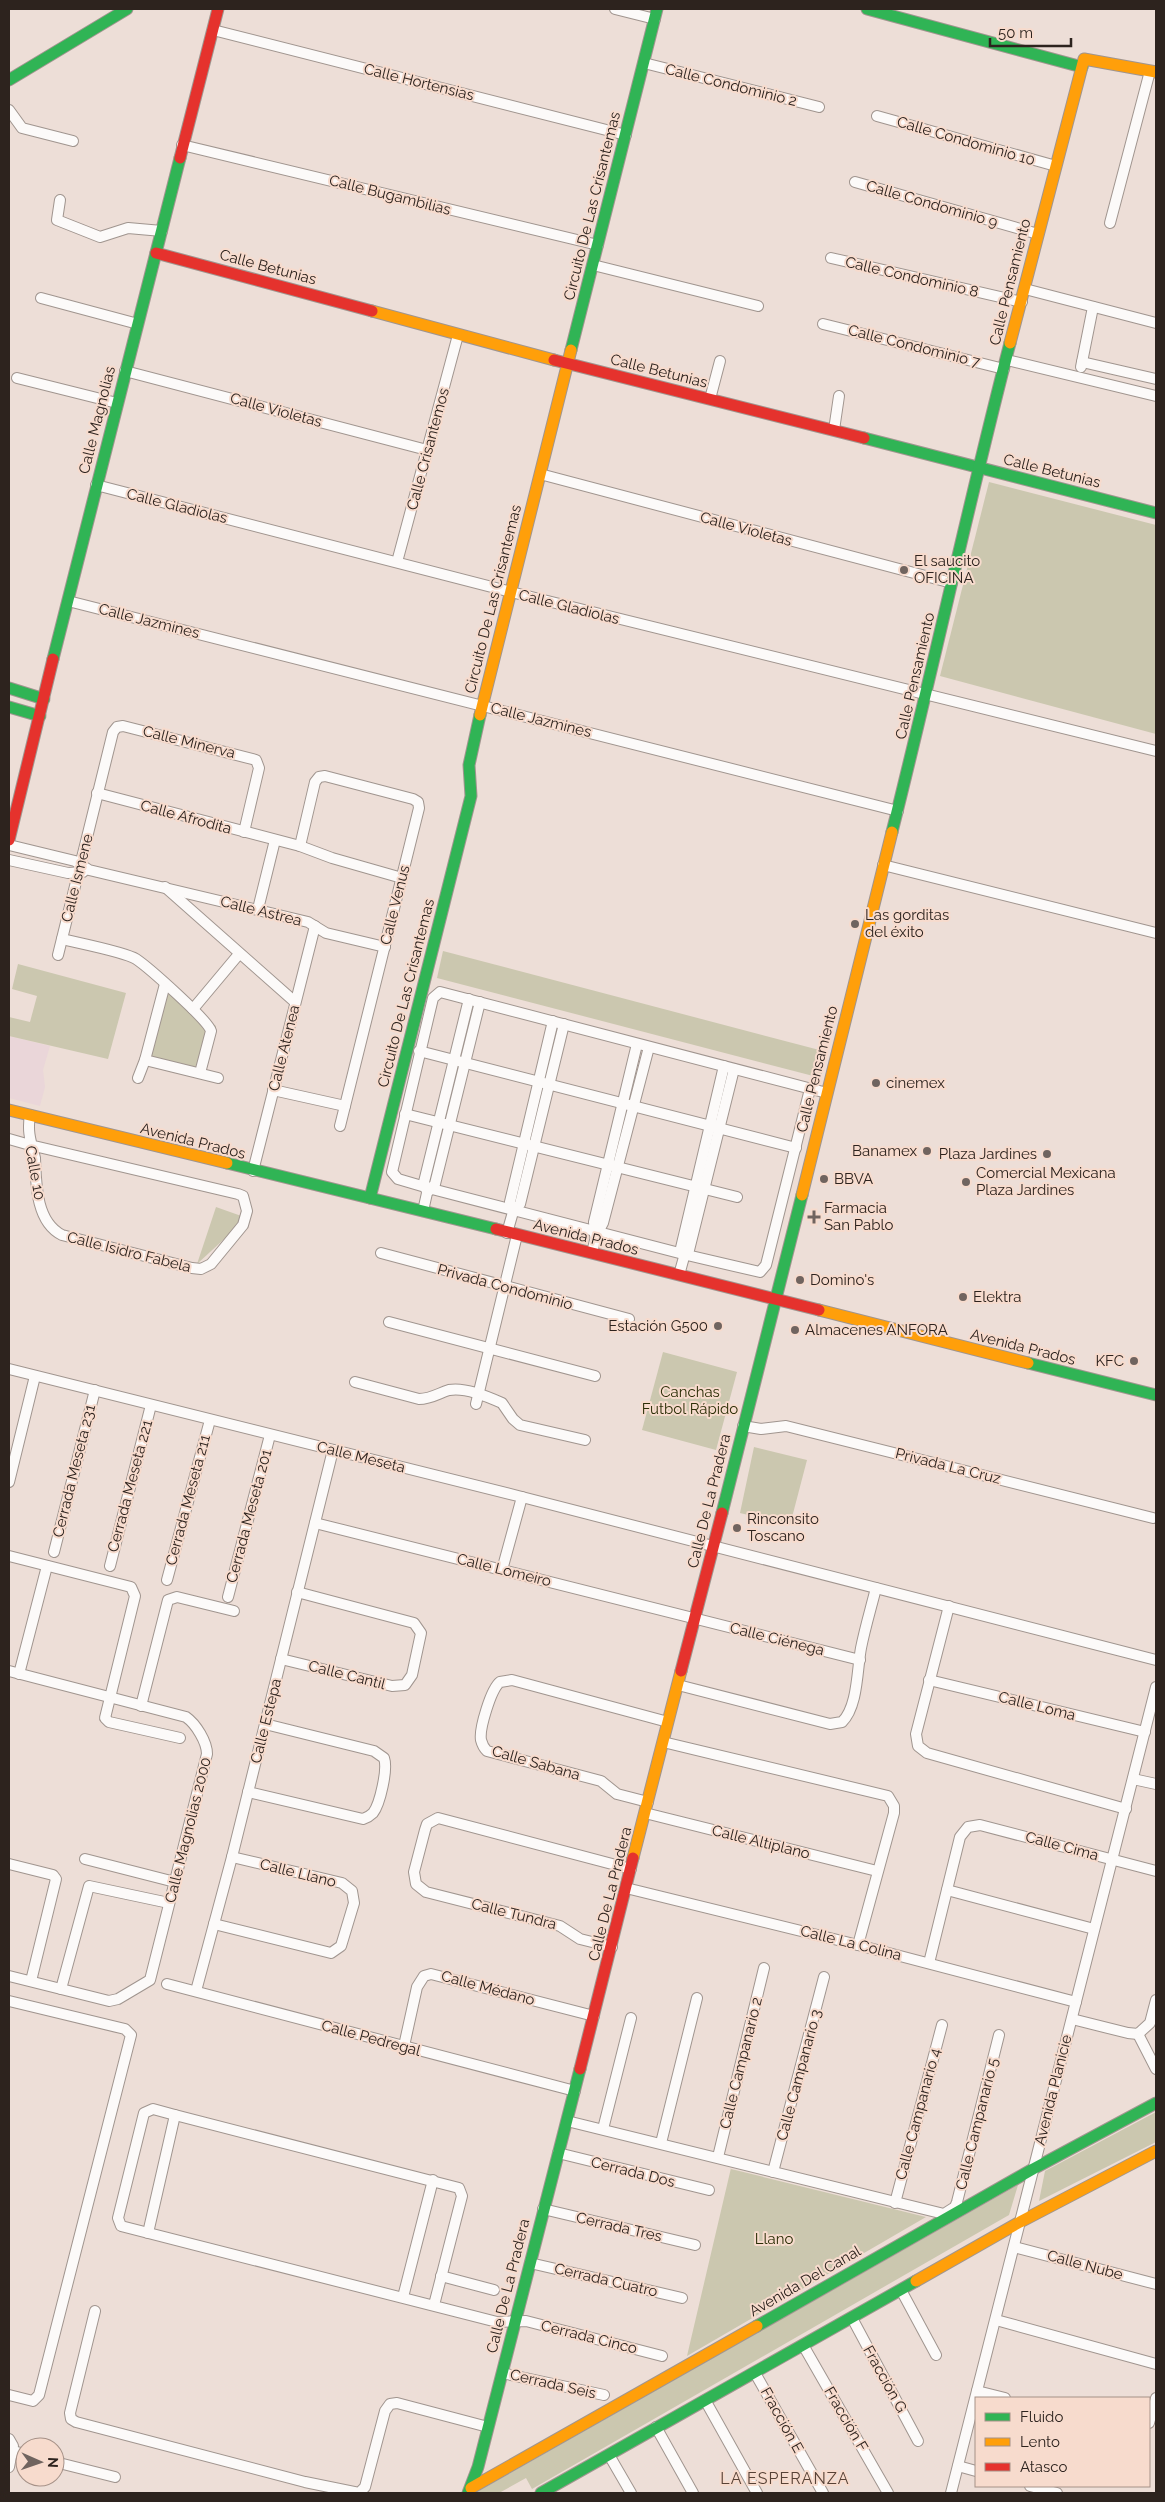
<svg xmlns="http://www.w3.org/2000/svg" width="1165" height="2502" font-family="Raleway,sans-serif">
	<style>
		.commercial { fill: #ead6d9 }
		.green { fill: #cbc7af }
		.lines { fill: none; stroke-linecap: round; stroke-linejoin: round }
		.street-casing { stroke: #a0958f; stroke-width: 12 }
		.fast-casing { stroke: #a0958f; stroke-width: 13 }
		.slow-casing { stroke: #a0958f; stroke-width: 13 }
		.jam-casing { stroke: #a0958f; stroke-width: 13 }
		.street { stroke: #fcfaf9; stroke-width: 10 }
		.fast { stroke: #30b455; stroke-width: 11 }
		.slow { stroke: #ff9f0a; stroke-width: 11 }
		.jam { stroke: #e5322d; stroke-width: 11 }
		.poi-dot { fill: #70645f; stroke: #f7dbcd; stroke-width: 2 }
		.labels { text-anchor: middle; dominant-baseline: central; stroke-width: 4; stroke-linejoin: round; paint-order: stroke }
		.street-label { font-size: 15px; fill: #2d231e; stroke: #f7dbcd }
		.poi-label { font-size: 15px; fill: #2d231e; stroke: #f7dbcd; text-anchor: start }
		.park-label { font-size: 15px; fill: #2b2e06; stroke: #f7dbcd }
		.neighbourhood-label { font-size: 16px; letter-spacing: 1px; fill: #584236; stroke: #f7dbcd }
	</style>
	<rect width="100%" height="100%" fill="#edded7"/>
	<!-- commercial -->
	<polygon class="commercial" points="9,1036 50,1046 43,1070 45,1087 40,1106 9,1098"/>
	<!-- green -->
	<g class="green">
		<polygon points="989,482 1156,525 1156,734 940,676"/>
		<polygon points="443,951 827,1052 821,1078 437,978"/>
		<polygon points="18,964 126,993 108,1059 9,1036 9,1017 30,1022 37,996 12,989"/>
		<polygon points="160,987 216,1026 205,1072 147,1060"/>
		<polygon points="216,1207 247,1218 197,1264"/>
		<polygon points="663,1352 737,1372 716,1450 642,1430"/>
		<polygon points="754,1447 807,1460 790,1525 740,1513"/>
		<polygon points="1156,2112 1156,2142 1039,2201 1045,2171"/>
		<polygon points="731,2168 731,2169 926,2217 687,2356"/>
		<polygon points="1018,2185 1009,2215 532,2489 526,2478 499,2493 475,2493"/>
	</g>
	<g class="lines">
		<defs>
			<g id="street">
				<polyline points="615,9 655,19"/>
				<polyline points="213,30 626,135"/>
				<polyline points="644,63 819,107"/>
				<polyline points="9,110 22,128 73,141"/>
				<polyline points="877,116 1056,166"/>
				<polyline points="182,145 598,245"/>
				<polyline points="855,182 1038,234"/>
				<polyline points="60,200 57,220 100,237 128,228 162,231"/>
				<polyline points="1110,223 1150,71"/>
				<polyline points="831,258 1022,302"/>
				<polyline points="593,265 758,306"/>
				<polyline points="1025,289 1156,323"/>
				<polyline points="41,298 138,324"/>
				<polyline points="823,324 1004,369"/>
				<polyline points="1007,360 1156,396"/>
				<polyline points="1082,362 1156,379"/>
				<polyline points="1081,367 1093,307"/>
				<polyline points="125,371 427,450"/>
				<polyline points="17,378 117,403"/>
				<polyline points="710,399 720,361"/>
				<polyline points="834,430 839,396"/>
				<polyline points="540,474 952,583"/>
				<polyline points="96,485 511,592 1156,751"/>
				<polyline points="397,562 458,335"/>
				<polyline points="68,601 898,811"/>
				<polyline points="97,793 300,846 332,858 402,878"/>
				<polyline points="9,845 75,861 89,870 308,922 326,933 385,947"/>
				<polyline points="300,846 315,782 319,777 325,776 413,799 418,802 419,808 340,1126"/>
				<polyline points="9,860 68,873 83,872"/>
				<polyline points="883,865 1156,933"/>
				<polyline points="165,887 295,1002"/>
				<polyline points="258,909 275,840"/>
				<path d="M62 939C78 943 125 952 136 959 148 967 208 1020 211 1031L200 1073"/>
				<polyline points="58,955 113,732 117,727 123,726 256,760 259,768 244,832"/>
				<polyline points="193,1009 239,954"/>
				<polyline points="419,1051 796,1148"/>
				<polyline points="145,1060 218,1078"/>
				<polyline points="138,1078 145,1060 165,984"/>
				<polyline points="810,1089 766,1265 760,1272 687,1255 432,1189 398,1179 392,1172 433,998 440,992 827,1093"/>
				<polyline points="273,1090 345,1106"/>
				<polyline points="405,1114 737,1197"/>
				<path d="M9 1139 30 1145 238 1194 243 1196 247 1211 243 1225 211 1264 201 1269 192 1268 62 1235C36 1222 36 1184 35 1158 31 1142 27 1132 30 1115"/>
				<polyline points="253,1171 315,926"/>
				<polyline points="427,1192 424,1182 469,999"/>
				<polyline points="423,1211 427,1193 435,1184 480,1002"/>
				<polyline points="513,1212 510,1202 553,1021"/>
				<polyline points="507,1233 513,1212 520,1204 564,1024"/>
				<polyline points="595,1235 594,1222 637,1044"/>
				<polyline points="381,1253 629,1319"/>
				<polyline points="592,1253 596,1236 603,1223 649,1047"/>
				<polyline points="684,1257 681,1248 724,1066"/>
				<polyline points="679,1275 684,1257 689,1250 734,1069"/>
				<polyline points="389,1322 595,1376"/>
				<polyline points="9,1369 522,1497 1156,1660"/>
				<path d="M355 1382 419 1399C431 1399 439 1393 449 1390 464 1387 489 1397 502 1403L513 1419 520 1425 585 1440"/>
				<polyline points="476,1404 517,1235"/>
				<polyline points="743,1426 761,1429 786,1426 1153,1518"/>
				<polyline points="9,1482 35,1376"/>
				<polyline points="315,1523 860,1660"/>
				<polyline points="54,1552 95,1390"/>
				<polyline points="9,1556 131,1587 135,1596 105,1718 109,1722 180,1738"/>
				<polyline points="110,1566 151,1405"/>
				<polyline points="502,1570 522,1497"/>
				<polyline points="167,1580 210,1420"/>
				<polyline points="228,1597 270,1435"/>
				<polyline points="949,1606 916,1734 918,1746 927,1753 1126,1809"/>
				<polyline points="281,1659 392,1686 405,1685 412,1675 421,1633 414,1623 297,1592"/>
				<path d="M9 1671 186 1717C196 1724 207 1742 207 1754L150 1980 118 1999 109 2001 9 1976"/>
				<polyline points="19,1674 47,1566"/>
				<polyline points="929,1680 1145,1732"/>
				<path d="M678 1685 830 1724 842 1722C858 1707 857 1669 861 1648 865 1628 871 1608 876 1588"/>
				<polyline points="141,1706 168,1600 177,1597 234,1611"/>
				<polyline points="663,1742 888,1796 894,1806 894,1813 858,1945"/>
				<polyline points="1133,1779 1156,1784"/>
				<path d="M248 1792 363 1819C366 1818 370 1816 373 1813 380 1804 388 1769 384 1758L374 1751 265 1724"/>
				<path d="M648 1802 617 1794 601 1781 487 1751C484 1748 482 1744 481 1740 479 1729 491 1689 500 1682L512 1680 668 1722"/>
				<polyline points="645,1813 877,1871"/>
				<polyline points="85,1859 175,1882"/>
				<polyline points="9,1864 53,1875 56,1879 31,1981"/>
				<polyline points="626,1888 858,1945 1076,2002"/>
				<polyline points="947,1890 1094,1929"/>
				<polyline points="214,1924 331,1953 341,1946 354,1903 352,1891 342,1883 232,1857"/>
				<polyline points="612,1947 580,1939 560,1926 426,1892 416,1884 414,1872 425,1830 427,1824 438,1818 631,1869"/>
				<polyline points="929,1963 960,1837 968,1827 980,1825 1156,1871"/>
				<polyline points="167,1984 575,2091"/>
				<polyline points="61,1989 89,1886 169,1903"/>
				<polyline points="196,1991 232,1857 333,1450"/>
				<polyline points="9,2001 125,2029 131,2035 39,2395 33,2401 9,2395"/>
				<polyline points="1072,2019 1128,2033 1138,2034 1150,2023 1156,2000"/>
				<polyline points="1138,2034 1156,2069"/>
				<polyline points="404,2046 417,1987 424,1976 431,1974 594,2016"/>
				<polyline points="567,2121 944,2214 955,2207 957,2202 999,2035"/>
				<polyline points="603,2129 631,2018"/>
				<polyline points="661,2143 697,1998"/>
				<polyline points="558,2153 709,2190"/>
				<polyline points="718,2157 764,1968"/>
				<polyline points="773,2172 824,1977"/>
				<polyline points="895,2203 942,2025"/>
				<polyline points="543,2209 695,2245"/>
				<polyline points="148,2233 175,2115"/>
				<polyline points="1014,2247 1156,2284"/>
				<polyline points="530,2263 682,2298"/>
				<polyline points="441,2276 494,2290"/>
				<polyline points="901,2290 936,2355"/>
				<polyline points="403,2297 433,2180"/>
				<polyline points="434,2305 462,2196 459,2188 175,2115 153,2109 144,2113 118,2218 121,2226 497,2322 526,2321 662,2356"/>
				<polyline points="95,2311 70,2413 71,2419 76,2422 305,2482 359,2493 365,2487 385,2411 390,2404 397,2403 488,2427"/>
				<polyline points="852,2318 918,2441"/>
				<polyline points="996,2320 1156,2364"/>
				<polyline points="803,2345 888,2493"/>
				<polyline points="502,2373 604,2395"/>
				<polyline points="755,2373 823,2493"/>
				<polyline points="977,2391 1005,2398"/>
				<polyline points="705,2400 757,2493"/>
				<polyline points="1149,2423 1156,2398"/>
				<polyline points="656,2427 693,2493"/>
				<polyline points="9,2439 13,2446 9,2467"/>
				<polyline points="13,2451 25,2454"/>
				<polyline points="609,2455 631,2493"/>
				<polyline points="55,2462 115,2477"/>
				<polyline points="958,2466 976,2471"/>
				<polyline points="1030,2486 1057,2493"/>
				<polyline points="951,2493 1156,1687"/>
			</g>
			<g id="fast">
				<polyline points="867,9 1082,67"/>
				<polyline points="9,80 127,9"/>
				<polyline points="571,350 657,9"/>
				<polyline points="864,438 1156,513"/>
				<polyline points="53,659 180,158"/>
				<polyline points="9,688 44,699"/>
				<polyline points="9,707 40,716"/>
				<path d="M892 832C933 669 968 505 1010 343"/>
				<polyline points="227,1163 496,1229"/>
				<polyline points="370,1198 471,796 469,765 480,715"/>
				<polyline points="1028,1363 1156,1395"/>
				<polyline points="722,1513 802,1195"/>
				<polyline points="757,2326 1033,2169 1156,2103"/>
				<polyline points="468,2493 478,2467 580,2069"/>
				<polyline points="541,2493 916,2281"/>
			</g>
			<g id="slow">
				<polyline points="372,311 554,360"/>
				<polyline points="1010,343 1084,59 1156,72"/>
				<polyline points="480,715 571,350"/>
				<polyline points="9,1110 227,1163"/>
				<polyline points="802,1195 892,832"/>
				<polyline points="819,1310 1028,1363"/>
				<polyline points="633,1858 681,1671"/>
				<polyline points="916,2281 1020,2222 1156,2151"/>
				<polyline points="471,2488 757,2326"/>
			</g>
			<g id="jam">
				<polyline points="180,158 218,9"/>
				<polyline points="156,253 372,311"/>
				<polyline points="554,360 864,438"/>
				<polyline points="9,840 53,659"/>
				<polyline points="496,1229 819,1310"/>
				<polyline points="681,1671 722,1513"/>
				<polyline points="580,2069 633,1858"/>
			</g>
		</defs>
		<!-- street casing -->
		<use href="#street" class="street-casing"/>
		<!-- fast casing -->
		<use href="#fast" class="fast-casing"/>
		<!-- slow casing -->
		<use href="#slow" class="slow-casing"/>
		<!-- jam casing -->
		<use href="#jam" class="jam-casing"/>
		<!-- street -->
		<use href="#street" class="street"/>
		<!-- fast -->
		<use href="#fast" class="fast"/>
		<!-- slow -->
		<use href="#slow" class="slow"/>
		<!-- jam -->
		<use href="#jam" class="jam"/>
	</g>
	<!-- markers -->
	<g class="poi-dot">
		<circle cx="904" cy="570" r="5"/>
		<circle cx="855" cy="924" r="5"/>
		<circle cx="876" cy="1083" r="5"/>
		<circle cx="927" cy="1151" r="5"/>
		<circle cx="1047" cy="1154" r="5"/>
		<circle cx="824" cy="1179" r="5"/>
		<circle cx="966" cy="1182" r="5"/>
		<path d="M811.5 1209.5h5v5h5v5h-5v5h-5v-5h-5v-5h5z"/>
		<circle cx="800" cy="1280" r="5"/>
		<circle cx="963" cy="1297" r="5"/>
		<circle cx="718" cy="1326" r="5"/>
		<circle cx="795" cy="1330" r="5"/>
		<circle cx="1134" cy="1361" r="5"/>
		<circle cx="737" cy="1528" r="5"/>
	</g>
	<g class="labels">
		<!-- street labels -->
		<g class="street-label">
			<text transform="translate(419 82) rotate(14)">Calle Hortensias</text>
			<text transform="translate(731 85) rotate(14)">Calle Condominio 2</text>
			<text transform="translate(966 141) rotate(16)">Calle Condominio 10</text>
			<text transform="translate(390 195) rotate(14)">Calle Bugambilias</text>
			<text transform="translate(932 204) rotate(16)">Calle Condominio 9</text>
			<text transform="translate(592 206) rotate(-76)">Circuito De Las Crisantemas</text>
			<text transform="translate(268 267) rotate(15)">Calle Betunias</text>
			<text transform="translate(912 277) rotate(13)">Calle Condominio 8</text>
			<text transform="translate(1010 282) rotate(-76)">Calle Pensamiento</text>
			<text transform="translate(914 346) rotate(14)">Calle Condominio 7</text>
			<text transform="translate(659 371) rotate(14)">Calle Betunias</text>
			<text transform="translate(276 410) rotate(15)">Calle Violetas</text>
			<text transform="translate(97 420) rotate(-76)">Calle Magnolias</text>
			<text transform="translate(428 449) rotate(-75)">Calle Crisantemos</text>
			<text transform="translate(1052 471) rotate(14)">Calle Betunias</text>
			<text transform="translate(177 506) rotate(14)">Calle Gladiolas</text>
			<text transform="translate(746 529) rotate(15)">Calle Violetas</text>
			<text transform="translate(493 599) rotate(-76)">Circuito De Las Crisantemas</text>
			<text transform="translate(569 607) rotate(14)">Calle Gladiolas</text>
			<text transform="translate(149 621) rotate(14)">Calle Jazmines</text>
			<text transform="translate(915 676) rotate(-77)">Calle Pensamiento</text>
			<text transform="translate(541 720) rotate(14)">Calle Jazmines</text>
			<text transform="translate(189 742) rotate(14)">Calle Minerva</text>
			<text transform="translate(186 817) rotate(15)">Calle Afrodita</text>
			<text transform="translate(77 878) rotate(-76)">Calle Ismene</text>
			<text transform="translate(395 905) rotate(-76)">Calle Venus</text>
			<text transform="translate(261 911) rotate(14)">Calle Astrea</text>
			<text transform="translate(406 993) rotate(-76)">Circuito De Las Crisantemas</text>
			<text transform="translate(284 1048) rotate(-76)">Calle Atenea</text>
			<text transform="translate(817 1069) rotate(-76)">Calle Pensamiento</text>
			<text transform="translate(193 1141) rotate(14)">Avenida Prados</text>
			<text transform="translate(35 1173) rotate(80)">Calle 10</text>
			<text transform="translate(586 1237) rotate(14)">Avenida Prados</text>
			<text transform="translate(129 1252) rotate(14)">Calle Isidro Fabela</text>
			<text transform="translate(505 1287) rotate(15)">Privada Condominio</text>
			<text transform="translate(1023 1347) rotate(14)">Avenida Prados</text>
			<text transform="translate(361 1457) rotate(14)">Calle Meseta</text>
			<text transform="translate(948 1466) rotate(14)">Privada La Cruz</text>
			<text transform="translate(74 1471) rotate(-76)">Cerrada Meseta 231</text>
			<text transform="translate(130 1486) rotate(-75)">Cerrada Meseta 221</text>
			<text transform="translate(188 1500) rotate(-75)">Cerrada Meseta 211</text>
			<text transform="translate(709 1501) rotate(-76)">Calle De La Pradera</text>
			<text transform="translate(249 1516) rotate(-75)">Cerrada Meseta 201</text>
			<text transform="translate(504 1570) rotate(14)">Calle Lomeiro</text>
			<text transform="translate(777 1639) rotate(14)">Calle Ciénega</text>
			<text transform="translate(347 1675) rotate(14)">Calle Cantil</text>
			<text transform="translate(1037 1706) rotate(14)">Calle Loma</text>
			<text transform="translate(266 1721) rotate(-76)">Calle Estepa</text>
			<text transform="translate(536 1763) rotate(16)">Calle Sabana</text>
			<text transform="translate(188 1830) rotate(-76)">Calle Magnolias 2000</text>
			<text transform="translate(761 1842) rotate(14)">Calle Altiplano</text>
			<text transform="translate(1062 1846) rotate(15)">Calle Cima</text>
			<text transform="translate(298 1873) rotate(14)">Calle Llano</text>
			<text transform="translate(610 1894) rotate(-76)">Calle De La Pradera</text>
			<text transform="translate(514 1914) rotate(14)">Calle Tundra</text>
			<text transform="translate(851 1943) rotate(14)">Calle La Colina</text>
			<text transform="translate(488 1988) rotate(15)">Calle Médano</text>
			<text transform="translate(371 2038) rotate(15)">Calle Pedregal</text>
			<text transform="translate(741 2063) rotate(-76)">Calle Campanario 2</text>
			<text transform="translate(799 2075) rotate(-75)">Calle Campanario 3</text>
			<text transform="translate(1053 2090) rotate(-76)">Avenida Planicie</text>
			<text transform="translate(918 2114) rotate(-75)">Calle Campanario 4</text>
			<text transform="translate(977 2124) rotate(-76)">Calle Campanario 5</text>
			<text transform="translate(633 2172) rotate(14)">Cerrada Dos</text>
			<text transform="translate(619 2227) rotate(13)">Cerrada Tres</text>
			<text transform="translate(1085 2265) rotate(15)">Calle Nube</text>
			<text transform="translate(606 2280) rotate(13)">Cerrada Cuatro</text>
			<text transform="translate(805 2281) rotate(-30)">Avenida Del Canal</text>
			<text transform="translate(508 2286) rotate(-76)">Calle De La Pradera</text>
			<text transform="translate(589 2337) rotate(14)">Cerrada Cinco</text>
			<text transform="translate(885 2379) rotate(61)">Fracción G</text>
			<text transform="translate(553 2384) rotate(13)">Cerrada Seis</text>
			<text transform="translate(846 2419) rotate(60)">Fracción F</text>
			<text transform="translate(782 2420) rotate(61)">Fracción E</text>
		</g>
		<!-- poi labels -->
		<g class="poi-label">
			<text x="914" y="561">El saucito<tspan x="914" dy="17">OFICINA</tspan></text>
			<text x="865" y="915">Las gorditas<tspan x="865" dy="17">del éxito</tspan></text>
			<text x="886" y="1083">cinemex</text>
			<text x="917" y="1151" text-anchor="end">Banamex</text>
			<text x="1037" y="1154" text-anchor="end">Plaza Jardines</text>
			<text x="976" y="1173">Comercial Mexicana<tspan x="976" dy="17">Plaza Jardines</tspan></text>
			<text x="834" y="1179">BBVA</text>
			<text x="824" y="1208">Farmacia<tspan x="824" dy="17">San Pablo</tspan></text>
			<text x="810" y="1280">Domino's</text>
			<text x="973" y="1297">Elektra</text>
			<text x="708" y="1326" text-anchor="end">Estación G500</text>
			<text x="805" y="1330">Almacenes ANFORA</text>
			<text x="1124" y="1361" text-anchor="end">KFC</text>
			<text x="747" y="1519">Rinconsito<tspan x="747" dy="17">Toscano</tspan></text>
		</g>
		<!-- park labels -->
		<g class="park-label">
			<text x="690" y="1392">Canchas<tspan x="690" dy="17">Futbol Rápido</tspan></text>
			<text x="774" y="2239">Llano</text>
		</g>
		<!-- neighbourhood labels -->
		<g class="neighbourhood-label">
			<text x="785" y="2478">LA ESPERANZA</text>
		</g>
	</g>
	<!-- border -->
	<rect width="1165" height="2502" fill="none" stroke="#2d231e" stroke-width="20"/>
	<!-- legend -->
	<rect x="975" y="2397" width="175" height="90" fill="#f7dbcd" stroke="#a69187"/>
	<rect x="985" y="2413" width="25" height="8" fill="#30b455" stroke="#a69187"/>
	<text x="1020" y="2422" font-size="15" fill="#2d231e">Fluido</text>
	<rect x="985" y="2438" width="25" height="8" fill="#ff9f0a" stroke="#a69187"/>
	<text x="1020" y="2447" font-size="15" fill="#2d231e">Lento</text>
	<rect x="985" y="2463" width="25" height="8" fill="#e5322d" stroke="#a69187"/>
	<text x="1020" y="2472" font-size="15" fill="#2d231e">Atasco</text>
	<!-- north arrow -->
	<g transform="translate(40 2462) rotate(92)"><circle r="24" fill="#f7dbcd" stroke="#a69187"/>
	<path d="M0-4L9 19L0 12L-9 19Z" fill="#70645f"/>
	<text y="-8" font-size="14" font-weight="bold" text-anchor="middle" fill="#2d231e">N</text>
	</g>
	<!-- scale -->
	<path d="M990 38v8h81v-8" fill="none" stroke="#2d231e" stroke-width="2.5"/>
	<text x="998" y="38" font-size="15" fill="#2d231e" stroke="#f7dbcd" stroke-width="4" paint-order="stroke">50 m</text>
</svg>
